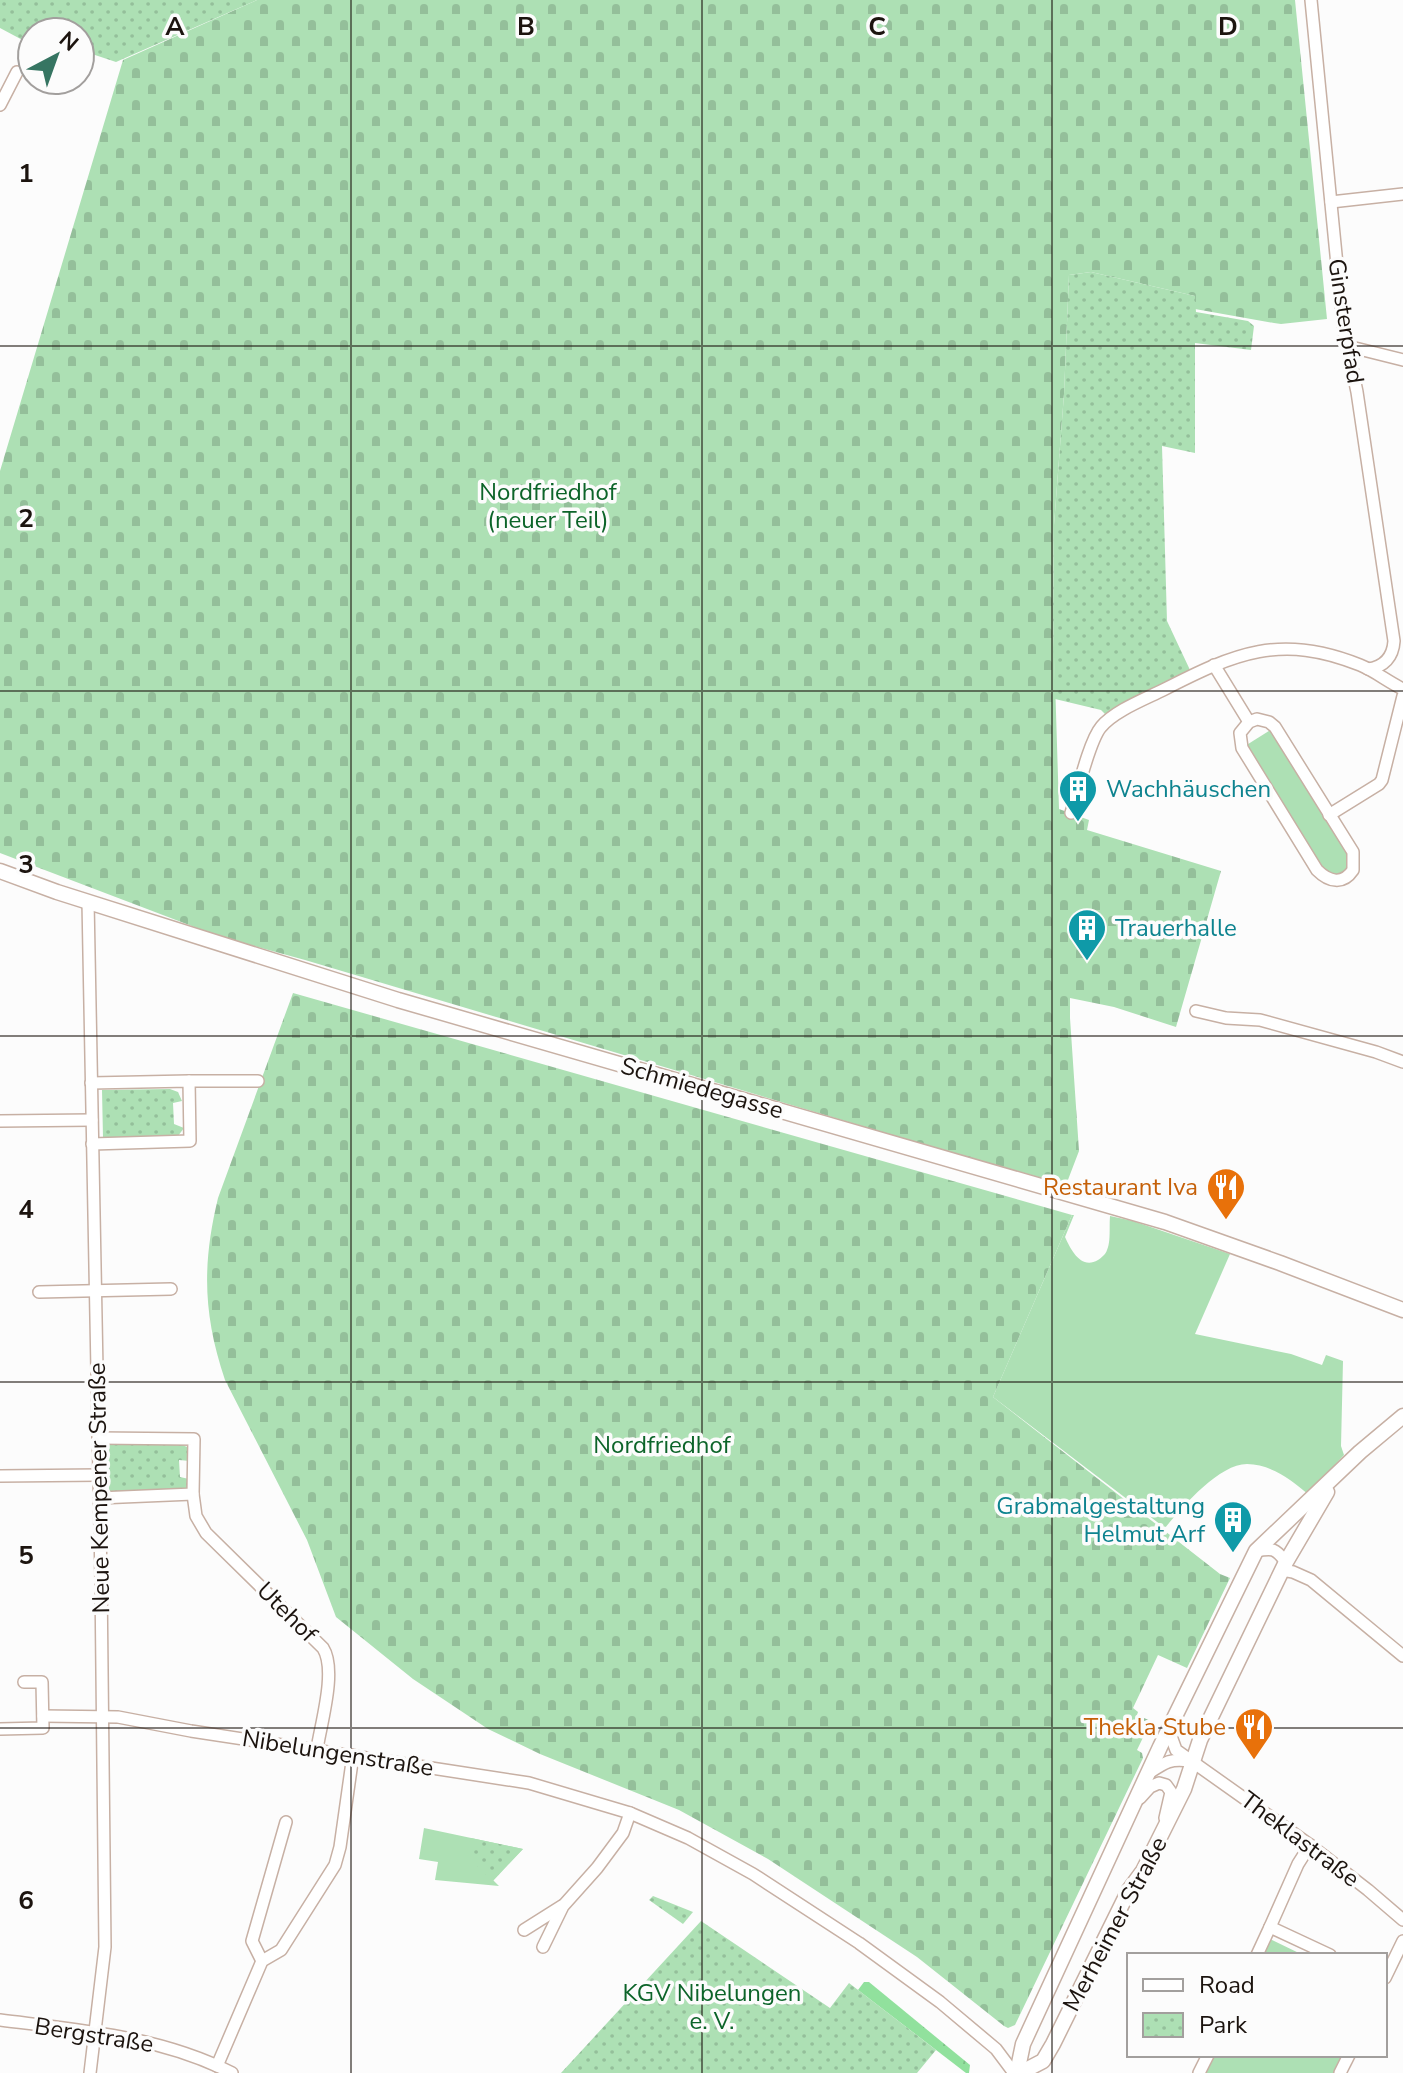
<svg xmlns="http://www.w3.org/2000/svg" width="1403" height="2073" font-family="'Nunito Sans',sans-serif">
	<style>
		.grass { fill: #ade0b4 }
		.forest { fill: url(#forest-crowns) }
		.cemetery { fill: url(#cemetery-stones) }
		.park { fill: url(#park-dots) }
		.lines { fill: none; stroke-linecap: round; stroke-linejoin: round }
		.minor-casing { stroke: #c7b0a4; stroke-width: 14 }
		.tertiary-casing { stroke: #c7b0a4; stroke-width: 17 }
		.minor { stroke: #fff; stroke-width: 11 }
		.tertiary { stroke: #fff; stroke-width: 14 }
		.grid { fill: none; stroke: #1c140f; stroke-width: 2; stroke-opacity: 0.55 }
		.labels { text-anchor: middle; dominant-baseline: central; stroke-width: 7; stroke-linejoin: round; paint-order: stroke }
		.street-label { font-size: 24px; fill: #1c140f; stroke: #fcfcfc }
		.park-label { font-size: 24px; fill: #0c6429; stroke: #fcfcfc }
		.culture-label { font-size: 24px; fill: #0d838f; stroke: #fcfcfc; text-anchor: start }
		.food-label { font-size: 24px; fill: #c56008; stroke: #fcfcfc; text-anchor: end }
		.grid-label { font-size: 26px; text-anchor: middle; font-weight: bold; fill: #1c140f; stroke: #fcfcfc; stroke-width: 7; stroke-linejoin: round; paint-order: stroke }
	</style>
	<defs>
		<pattern id="forest-crowns" width="20" height="18" patternUnits="userSpaceOnUse" patternTransform="scale(2)"><rect width="20" height="18" fill="#91e19d"/><path d="M2 6a3 3 0 1 1 6 0M12 15a3 3 0 1 1 6 0" fill="none" stroke="#7cc086"/></pattern>
		<pattern id="cemetery-stones" width="16" height="16" patternUnits="userSpaceOnUse" patternTransform="scale(2)"><rect width="16" height="16" fill="#ade0b4"/><path d="M2 7V4a2 2 0 0 1 4 0v3zM10 15v-3a2 2 0 0 1 4 0v3z" fill="#94bf9a"/></pattern>
		<pattern id="park-dots" width="8" height="8" patternUnits="userSpaceOnUse" patternTransform="scale(2)"><rect width="8" height="8" fill="#ade0b4"/><path d="M2 2h.1M6 6h.1" fill="none" stroke="#94bf9a" stroke-width="1.8" stroke-linecap="round"/></pattern>
	</defs>
	<rect width="100%" height="100%" fill="#fcfcfc"/>
	<!-- grass -->
	<g class="grass">
		<polygon points="1272,729 1348,851 1350,863 1345,872 1336,875 1324,872 1245,746"/>
		<path d="M1072 1215H1074L1065 1237C1071 1250 1081 1270 1098 1260 1101 1258 1106 1254 1107 1250 1111 1241 1109 1227 1110 1216L1133 1221 1230 1254 1195 1334 1291 1354 1322 1365 1326 1355 1343 1361 1341 1446 1344 1455 1308 1494C1292 1480 1270 1464 1247 1464 1219 1464 1182 1507 1165 1528L993 1397Z"/>
		<polygon points="424,1828 523,1849 493,1880 499,1886 435,1880 438,1862 419,1859"/>
		<polygon points="1268,1938 1303,1955 1260,1955"/>
		<polygon points="1213,2055 1342,2055 1334,2073 1204,2073"/>
	</g>
	<!-- forest -->
	<polygon class="forest" points="864,1982 869,1982 970,2065 969,2073 966,2073 858,1990"/>
	<!-- cemetery -->
	<g class="cemetery">
		<polygon points="257,0 1295,0 1327,319 1281,324 1274,323 1195,309 1195,296 1091,272 1069,275 1064,394 1054,525 1053,615 1059,809 1089,820 1087,830 1221,871 1176,1027 1114,1007 1070,998 1070,1018 1079,1151 1066,1185 902,1138 305,960 218,936 0,853 0,471 123,60"/>
		<path d="M293 993 1072 1215 993 1397 1220 1574 1230 1578 1187 1668 1158 1655 1133 1708 1138 1712 1137 1715 1151 1721 1137 1750 1142 1753 1143 1758 1015 2025 1008 2028 1004 2026 917 1957 768 1859 679 1810 540 1754 488 1729 413 1679 336 1617 307 1540 225 1380C203 1314 202 1265 218 1198Z"/>
	</g>
	<!-- park -->
	<g class="park">
		<polygon points="0,0 257,0 116,62 80,50 80,32 32,32 32,44 30,44 0,28"/>
		<polygon points="1091,272 1195,296 1196,312 1248,321 1254,326 1251,350 1195,343 1195,453 1162,446 1167,621 1190,670 1105,714 1101,710 1055,699 1053,615 1054,525 1064,394 1069,275"/>
		<polygon points="170,1089 178,1092 182,1101 173,1103 174,1124 184,1128 178,1136 103,1138 102,1090"/>
		<polygon points="178,1443 187,1447 190,1452 190,1461 179,1460 180,1477 189,1479 186,1490 109,1492 108,1444"/>
		<path d="M471 1838 523 1849 493 1881C476 1866 469 1861 471 1838Z"/>
		<polygon points="653,1896 693,1912 683,1924 649,1900"/>
		<polygon points="701,1921 830,2008 849,1983 936,2050 917,2073 561,2073"/>
	</g>
	<g class="lines">
		<defs>
			<g id="minor">
				<path d="M1311 0 1343 326 1357 392 1394 641C1393 657 1384 667 1368 669"/>
				<polyline points="0,105 17,72"/>
				<polyline points="1331,202 1403,194"/>
				<polyline points="1347,346 1403,360"/>
				<polyline points="1214,665 1249,722"/>
				<path d="M1257 719 1269 722 1275 727 1353 852V870C1343 885 1329 882 1317 870L1242 748 1240 733 1249 722Z"/>
				<path d="M1071 813C1077 794 1089 741 1101 727 1114 711 1145 699 1163 690 1235 653 1281 633 1360 665 1375 671 1388 682 1403 689"/>
				<polyline points="1329,815 1379,784 1382,780 1403,696"/>
				<polyline points="88,901 101,1579 105,1947 90,2073"/>
				<polyline points="1196,1011 1226,1018 1260,1020 1376,1052 1403,1062"/>
				<polyline points="189,1081 258,1081"/>
				<polyline points="91,1083 189,1081 190,1141 92,1144"/>
				<polyline points="0,1121 92,1120"/>
				<polyline points="39,1292 171,1289"/>
				<polyline points="98,1438 194,1439 193,1494 99,1498"/>
				<polyline points="0,1476 99,1475"/>
				<path d="M193 1494 196 1516 206 1533 323 1648C337 1670 321 1723 317 1749"/>
				<path d="M1256 1551C1273 1548 1275 1548 1286 1562"/>
				<polyline points="1282,1570 1293,1572 1311,1580 1403,1656"/>
				<polyline points="43,1716 118,1717 191,1731 529,1783 630,1813 688,1838 753,1874 859,1943 940,2002 996,2049 1014,2073"/>
				<polyline points="1171,1723 1172,1739 1176,1750 1310,1845 1368,1890 1403,1920"/>
				<polyline points="0,1729 43,1728 42,1682 24,1682"/>
				<path d="M1149 1773C1164 1763 1170 1758 1189 1761"/>
				<polyline points="1140,1798 1150,1787 1159,1783 1166,1785 1171,1792 1165,1818"/>
				<polyline points="1270,1927 1298,1864 1310,1845"/>
				<polyline points="524,1930 562,1906"/>
				<polyline points="543,1947 563,1906 597,1868 623,1833 630,1813"/>
				<polyline points="1257,1955 1270,1927 1330,1955"/>
				<polyline points="262,1961 252,1941 286,1822"/>
				<polyline points="1385,1978 1403,1941"/>
				<path d="M0 2020C79 2030 160 2036 232 2073"/>
				<polyline points="217,2066 262,1961 281,1950 335,1865 340,1847 353,1755"/>
				<polyline points="1199,2073 1208,2055"/>
				<polyline points="1340,2073 1349,2055"/>
			</g>
			<g id="tertiary">
				<polyline points="0,871 57,892 398,1000 1165,1222 1280,1263 1403,1310"/>
				<polyline points="1017,2073 1023,2044 1160,1747 1256,1551 1360,1452 1403,1416"/>
				<polyline points="1020,2073 1043,2061 1053,2044 1129,1890 1143,1871 1184,1789 1200,1740 1286,1562 1327,1492"/>
			</g>
		</defs>
		<!-- minor casing -->
		<use href="#minor" class="minor-casing"/>
		<!-- tertiary casing -->
		<use href="#tertiary" class="tertiary-casing"/>
		<!-- minor -->
		<use href="#minor" class="minor"/>
		<!-- tertiary -->
		<use href="#tertiary" class="tertiary"/>
	</g>
	<!-- grid -->
	<path class="grid" d="M351 0V2073M702 0V2073M1052 0V2073M0 346H1403M0 691H1403M0 1036H1403M0 1382H1403M0 1728H1403"/>
	<!-- icons -->
	<defs>
		<symbol id="building-pin" viewBox="-11 -11 22 30"><path d="M0 17L-7.5 6A9.5 9.5 0 1 1 7.5 6Z" fill="#0f9aa8" stroke="#fcfcfc"/><path d="M-4-6H4V6H1V3H-1V6H-4ZM-2.5-4.3h1.7v1.8h-1.7ZM.8-4.3h1.7v1.8H.8ZM-2.5-1h1.7V.8h-1.7ZM.8-1h1.7V.8H.8Z" fill="#fff"/></symbol>
		<symbol id="restaurant-pin" viewBox="-11 -11 22 30"><path d="M0 17L-7.5 6A9.5 9.5 0 1 1 7.5 6Z" fill="#e8710a" stroke="#fcfcfc"/><path d="M-5-6h1v4h1v-4h1v4h1v-4h1v5L-1.5 .5V6h-2V.5L-5-1ZM5-6V6H3V1.5H1.5Q1.5-4 5-6Z" fill="#fff"/></symbol>
	</defs>
	<g fill-rule="evenodd">
		<use href="#building-pin" x="1056" y="767" width="44" height="60"/>
		<use href="#building-pin" x="1065" y="906" width="44" height="60"/>
		<use href="#restaurant-pin" x="1204" y="1165" width="44" height="60"/>
		<use href="#building-pin" x="1211" y="1498" width="44" height="60"/>
		<use href="#restaurant-pin" x="1232" y="1705" width="44" height="60"/>
	</g>
	<g class="labels">
		<!-- street labels -->
		<g class="street-label">
			<text transform="translate(1346 321) rotate(81)">Ginsterpfad</text>
			<text transform="translate(702 1088) rotate(16)">Schmiedegasse</text>
			<text transform="translate(99 1488) rotate(-91)">Neue Kempener Straße</text>
			<text transform="translate(287 1612) rotate(45)">Utehof</text>
			<text transform="translate(338 1753) rotate(9)">Nibelungenstraße</text>
			<text transform="translate(1300 1839) rotate(37)">Theklastraße</text>
			<text transform="translate(1115 1924) rotate(-62)">Merheimer Straße</text>
			<text transform="translate(94 2035) rotate(9)">Bergstraße</text>
		</g>
		<!-- park labels -->
		<g class="park-label">
			<text x="548" y="492">Nordfriedhof<tspan x="548" dy="28">(neuer Teil)</tspan></text>
			<text x="662" y="1445">Nordfriedhof</text>
			<text x="712" y="1993">KGV Nibelungen<tspan x="712" dy="28">e. V.</tspan></text>
		</g>
		<!-- culture labels -->
		<g class="culture-label">
			<text x="1106" y="789">Wachhäuschen</text>
			<text x="1115" y="928">Trauerhalle</text>
			<text x="1205" y="1506" text-anchor="end">Grabmalgestaltung<tspan x="1205" dy="28">Helmut Arf</tspan></text>
		</g>
		<!-- food labels -->
		<g class="food-label">
			<text x="1198" y="1187">Restaurant Iva</text>
			<text x="1226" y="1727">Thekla Stube</text>
		</g>
	</g>
	<g class="grid-label">
		<text x="175" y="35">A</text>
		<text x="526" y="35">B</text>
		<text x="877" y="35">C</text>
		<text x="1228" y="35">D</text>
		<text x="26" y="182">1</text>
		<text x="26" y="527">2</text>
		<text x="26" y="873">3</text>
		<text x="26" y="1218">4</text>
		<text x="26" y="1564">5</text>
		<text x="26" y="1909">6</text>
	</g>
	<!-- legend -->
	<rect x="1127" y="1953" width="260" height="104" fill="#fcfcfc" stroke="#a29f9d" stroke-width="2"/>
	<rect x="1143" y="1979" width="40" height="12" fill="#ffffff" stroke="#a29f9d" stroke-width="2"/>
	<text x="1199" y="1993" font-size="24" fill="#1c140f">Road</text>
	<rect x="1143" y="2013" width="40" height="24" fill="url(#park-dots)" stroke="#a29f9d" stroke-width="2"/>
	<text x="1199" y="2033" font-size="24" fill="#1c140f">Park</text>
	<!-- north arrow -->
	<g transform="translate(56 56) rotate(41)"><circle r="38" fill="#fcfcfc" stroke="#a29f9d" stroke-width="2"/>
	<path d="M0-6L14 30L0 20L-14 30Z" fill="#367562"/>
	<text y="-12" font-size="22" font-weight="bold" text-anchor="middle" fill="#1c140f">N</text>
	</g>
</svg>
